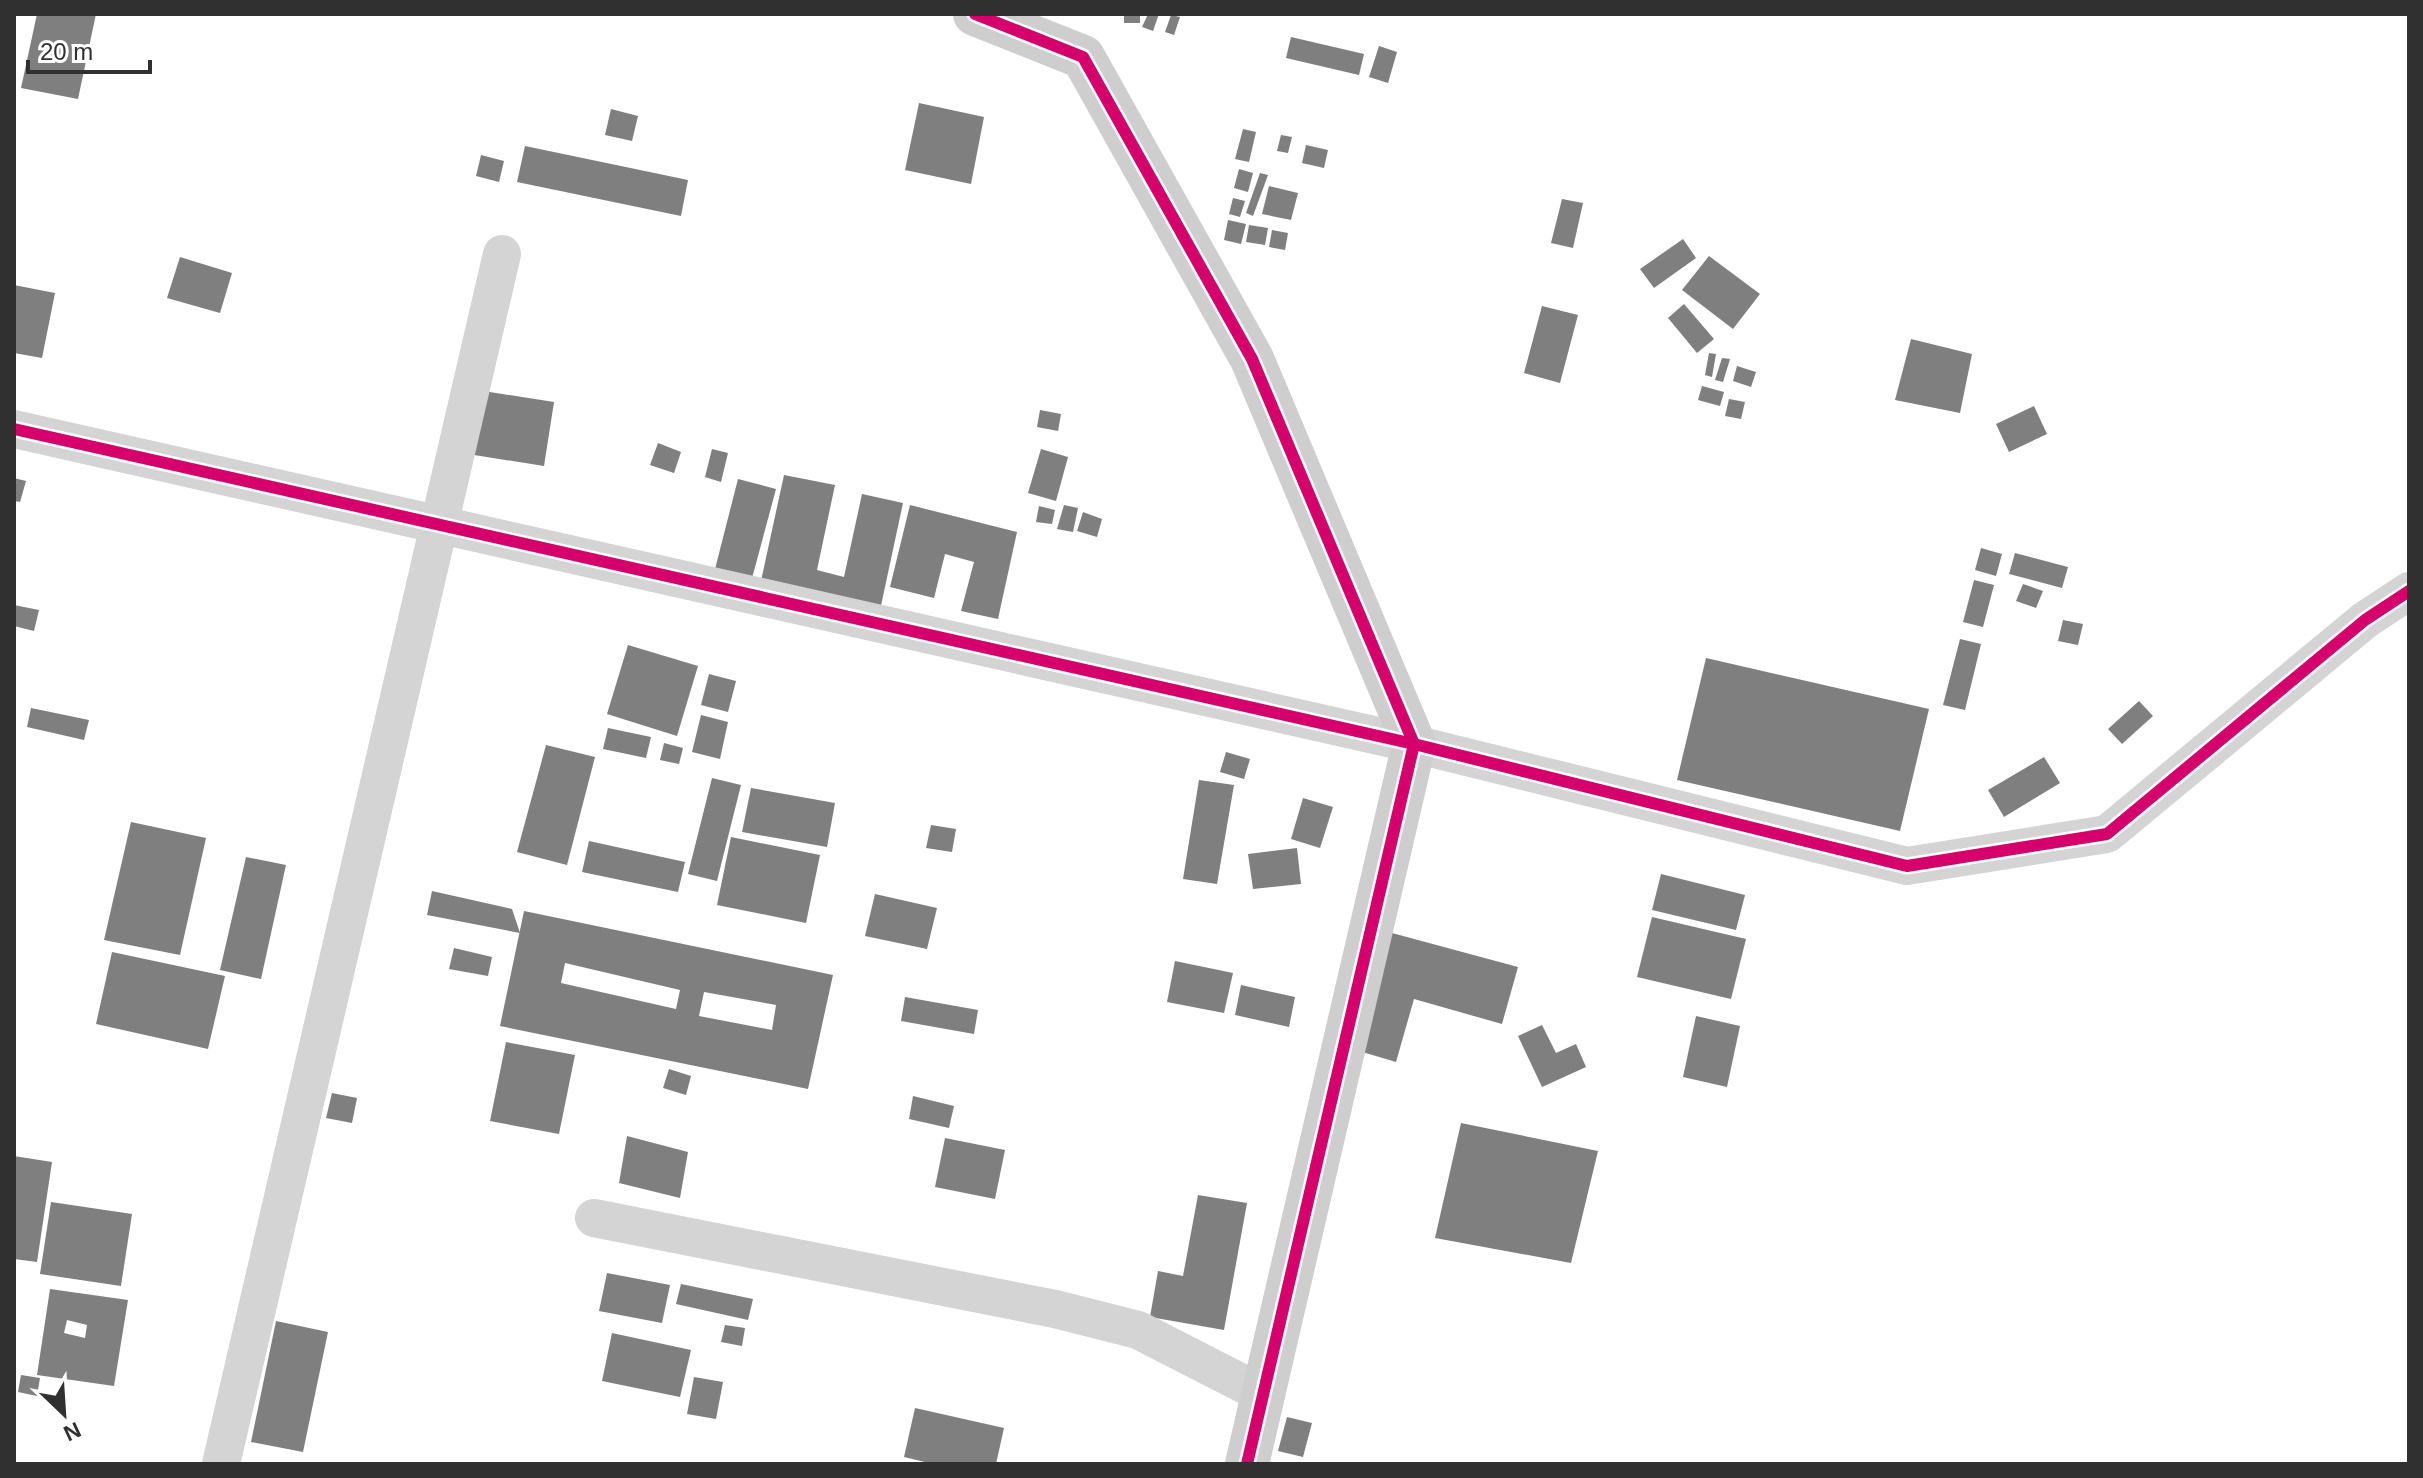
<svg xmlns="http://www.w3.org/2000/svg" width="2423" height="1478" font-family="Helvetica,sans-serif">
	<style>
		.building { fill: #7f7f7f; fill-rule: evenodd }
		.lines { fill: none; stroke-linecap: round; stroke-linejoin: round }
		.street { stroke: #d4d4d4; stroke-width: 38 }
		.secondary { stroke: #cecece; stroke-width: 44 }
		.cycleway-casing { stroke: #fff; stroke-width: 17 }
		.cycleway { stroke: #d6006c; stroke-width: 12 }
	</style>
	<rect width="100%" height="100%" fill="#fff"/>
	<!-- building -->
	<g class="building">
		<polygon points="37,14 96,14 78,99 21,88"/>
		<rect x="1124" y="14" width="16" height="9"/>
		<polygon points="1148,14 1159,14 1153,31 1142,27"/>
		<polygon points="1171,15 1180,17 1174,35 1165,32"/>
		<polygon points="1291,37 1364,54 1359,75 1286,58"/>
		<polygon points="1379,46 1397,52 1388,83 1369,77"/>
		<polygon points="919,103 984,117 971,184 905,170"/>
		<polygon points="611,109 638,116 632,141 605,135"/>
		<polygon points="1243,129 1256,132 1249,162 1235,159"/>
		<polygon points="1281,135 1292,137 1288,153 1277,151"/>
		<polygon points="1306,145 1328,150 1324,168 1302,163"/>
		<polygon points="525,146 688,180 681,216 517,182"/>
		<polygon points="481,155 504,161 499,182 476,176"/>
		<polygon points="1239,169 1253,173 1248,192 1234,188"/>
		<polygon points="1260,173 1268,175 1253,216 1246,213"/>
		<polygon points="1269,186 1298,193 1291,220 1262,214"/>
		<polygon points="1233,198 1245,201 1240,217 1229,214"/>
		<polygon points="1562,199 1583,203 1573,248 1551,243"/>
		<polygon points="1228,220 1246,224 1241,244 1224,240"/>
		<polygon points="1249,225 1268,228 1265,245 1246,242"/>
		<polygon points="1272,230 1288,233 1285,250 1269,247"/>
		<polygon points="1683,239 1696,258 1654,288 1640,269"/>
		<polygon points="1709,256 1760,294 1733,329 1682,290"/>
		<polygon points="180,257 232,273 220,313 167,298"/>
		<polygon points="14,285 55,293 42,358 14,353"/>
		<polygon points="1684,304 1714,339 1697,353 1668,318"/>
		<polygon points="1542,306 1578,315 1560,383 1524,373"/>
		<polygon points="1911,339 1972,354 1960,413 1895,400"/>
		<polygon points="1709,353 1716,354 1712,377 1705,375"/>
		<polygon points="1722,358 1730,359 1723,382 1715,380"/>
		<polygon points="1737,366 1756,372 1751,387 1733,381"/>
		<polygon points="1702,386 1724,392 1720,406 1698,400"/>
		<polygon points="477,390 554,402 544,466 468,454"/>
		<polygon points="1729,399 1745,402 1741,419 1725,416"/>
		<polygon points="2034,406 2047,434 2009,452 1996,424"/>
		<polygon points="1040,410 1061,414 1058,431 1037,427"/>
		<polygon points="658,443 681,452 674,473 650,465"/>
		<polygon points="712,449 728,453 721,482 705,477"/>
		<polygon points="1041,449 1068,457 1056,501 1028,493"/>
		<polygon points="784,475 835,485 817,570 844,577 862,494 903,503 879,615 759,590"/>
		<polygon points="14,478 26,481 20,502 14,501"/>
		<polygon points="738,479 776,489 751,582 714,573"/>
		<polygon points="910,505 1017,532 998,619 961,611 974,562 945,554 934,598 890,587"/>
		<polygon points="1064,505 1078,508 1073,532 1057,529"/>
		<polygon points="1039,506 1055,510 1052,524 1036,522"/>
		<polygon points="1083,512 1102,519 1097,537 1077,531"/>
		<polygon points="1981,548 2002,554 1996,576 1975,570"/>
		<polygon points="2015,553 2068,567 2062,588 2009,574"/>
		<polygon points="1974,580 1994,585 1983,627 1963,622"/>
		<polygon points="2023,584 2043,591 2036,608 2016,601"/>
		<polygon points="14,605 39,610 34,631 14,626"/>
		<polygon points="2063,620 2083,624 2078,645 2058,641"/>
		<polygon points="1960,639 1981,644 1965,710 1943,705"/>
		<polygon points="628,645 698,666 677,736 607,714"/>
		<polygon points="1706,658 1929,709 1900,831 1677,780"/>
		<polygon points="709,674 736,681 728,712 701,705"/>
		<polygon points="2139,701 2153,716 2122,744 2108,729"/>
		<polygon points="31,708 89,720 84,740 27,727"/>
		<polygon points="701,715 728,722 720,759 692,752"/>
		<polygon points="608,728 651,737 646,758 603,749"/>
		<polygon points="664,743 683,748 679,764 660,760"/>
		<polygon points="546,745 595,757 567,865 517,852"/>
		<polygon points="1226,752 1250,759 1244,779 1220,772"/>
		<polygon points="2044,757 2060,783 2004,817 1988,790"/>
		<polygon points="712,778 741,785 717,881 688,874"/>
		<polygon points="1199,780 1234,785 1217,884 1183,879"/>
		<polygon points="751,788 835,803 827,847 742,832"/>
		<polygon points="1303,798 1333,807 1320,848 1291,839"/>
		<polygon points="131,822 206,838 180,955 104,940"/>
		<polygon points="931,825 956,829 952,852 926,848"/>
		<polygon points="731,837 820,855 806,923 717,905"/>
		<polygon points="589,841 685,862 678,892 582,872"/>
		<polygon points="1297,848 1301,884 1253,889 1248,854"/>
		<polygon points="246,857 286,865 261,979 220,970"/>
		<polygon points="1661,874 1745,895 1736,930 1652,910"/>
		<polygon points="432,891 512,909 520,933 427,915"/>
		<polygon points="875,894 937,908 927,949 865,936"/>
		<path d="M524 911 833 975 808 1089 500 1026ZM565 963 680 990 676 1009 561 983ZM704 992 776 1005 772 1030 699 1016Z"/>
		<polygon points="1652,917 1746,939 1731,999 1637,977"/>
		<polygon points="1392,933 1518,967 1502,1024 1414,999 1396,1062 1359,1051"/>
		<polygon points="454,948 492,957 488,976 449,969"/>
		<polygon points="112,952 225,976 208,1049 96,1024"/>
		<polygon points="1175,961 1233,973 1224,1013 1167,1002"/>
		<polygon points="1241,985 1295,997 1289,1027 1235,1015"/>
		<polygon points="905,997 978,1010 974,1034 901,1021"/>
		<polygon points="1696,1016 1740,1026 1727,1087 1683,1077"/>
		<polygon points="1542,1025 1556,1053 1576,1044 1586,1067 1542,1087 1518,1036"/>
		<polygon points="506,1042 575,1055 559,1134 490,1121"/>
		<polygon points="669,1069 691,1076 686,1095 663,1088"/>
		<polygon points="332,1093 357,1098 352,1123 326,1118"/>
		<polygon points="913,1096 954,1106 949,1128 909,1119"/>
		<polygon points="1461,1123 1598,1151 1571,1263 1435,1238"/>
		<polygon points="627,1136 688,1152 680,1198 619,1183"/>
		<polygon points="945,1138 1005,1150 995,1199 935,1187"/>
		<polygon points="14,1156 52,1162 37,1262 14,1259"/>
		<polygon points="1198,1195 1247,1203 1224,1330 1150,1317 1158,1271 1183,1276"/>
		<polygon points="51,1202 132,1214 121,1286 40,1274"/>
		<polygon points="607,1273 670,1285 662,1323 599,1311"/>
		<polygon points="681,1284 753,1299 748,1320 676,1304"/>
		<path d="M50 1289 128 1300 114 1386 37 1375ZM67 1320 87 1325 85 1338 64 1333Z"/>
		<polygon points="276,1321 328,1332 303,1452 251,1442"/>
		<polygon points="725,1325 745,1328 742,1346 721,1342"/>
		<polygon points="612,1333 691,1350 680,1397 602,1381"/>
		<polygon points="21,1375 40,1378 37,1396 18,1392"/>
		<polygon points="694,1377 723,1382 716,1419 687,1414"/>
		<polygon points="915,1408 1004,1428 996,1464 933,1464 904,1457"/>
		<polygon points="1287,1417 1312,1423 1303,1457 1278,1451"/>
	</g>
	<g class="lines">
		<!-- street -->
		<g class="street">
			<polyline points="14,429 1414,744 1907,866 2107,834 2365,620 2409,591"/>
			<polyline points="594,1218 1055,1309 1138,1330 1263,1394"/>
			<polyline points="221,1464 502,254"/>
		</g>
		<!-- secondary -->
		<polyline class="secondary" points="975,14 1083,57 1252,359 1414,744 1247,1464"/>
		<defs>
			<g id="cycleway">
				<polyline points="975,14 1083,57 1252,359 1414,744 1247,1464"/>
				<polyline points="14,429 1414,744 1907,866 2107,834 2365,620 2409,591"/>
			</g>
		</defs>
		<!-- cycleway casing -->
		<use href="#cycleway" class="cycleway-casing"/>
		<!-- cycleway -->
		<use href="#cycleway" class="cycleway"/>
	</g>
	<!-- border -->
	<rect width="2423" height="1478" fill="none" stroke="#303030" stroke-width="32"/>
	<!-- north arrow -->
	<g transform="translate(64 1414) rotate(155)" stroke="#ffffff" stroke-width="6" paint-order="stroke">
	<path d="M0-6L14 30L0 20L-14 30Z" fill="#303030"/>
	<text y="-12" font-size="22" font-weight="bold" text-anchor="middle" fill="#303030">N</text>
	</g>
	<!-- scale -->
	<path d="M28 60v12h122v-12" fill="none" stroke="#303030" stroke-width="4"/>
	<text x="40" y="60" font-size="24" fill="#303030" stroke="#ffffff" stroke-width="6" paint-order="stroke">20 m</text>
</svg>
